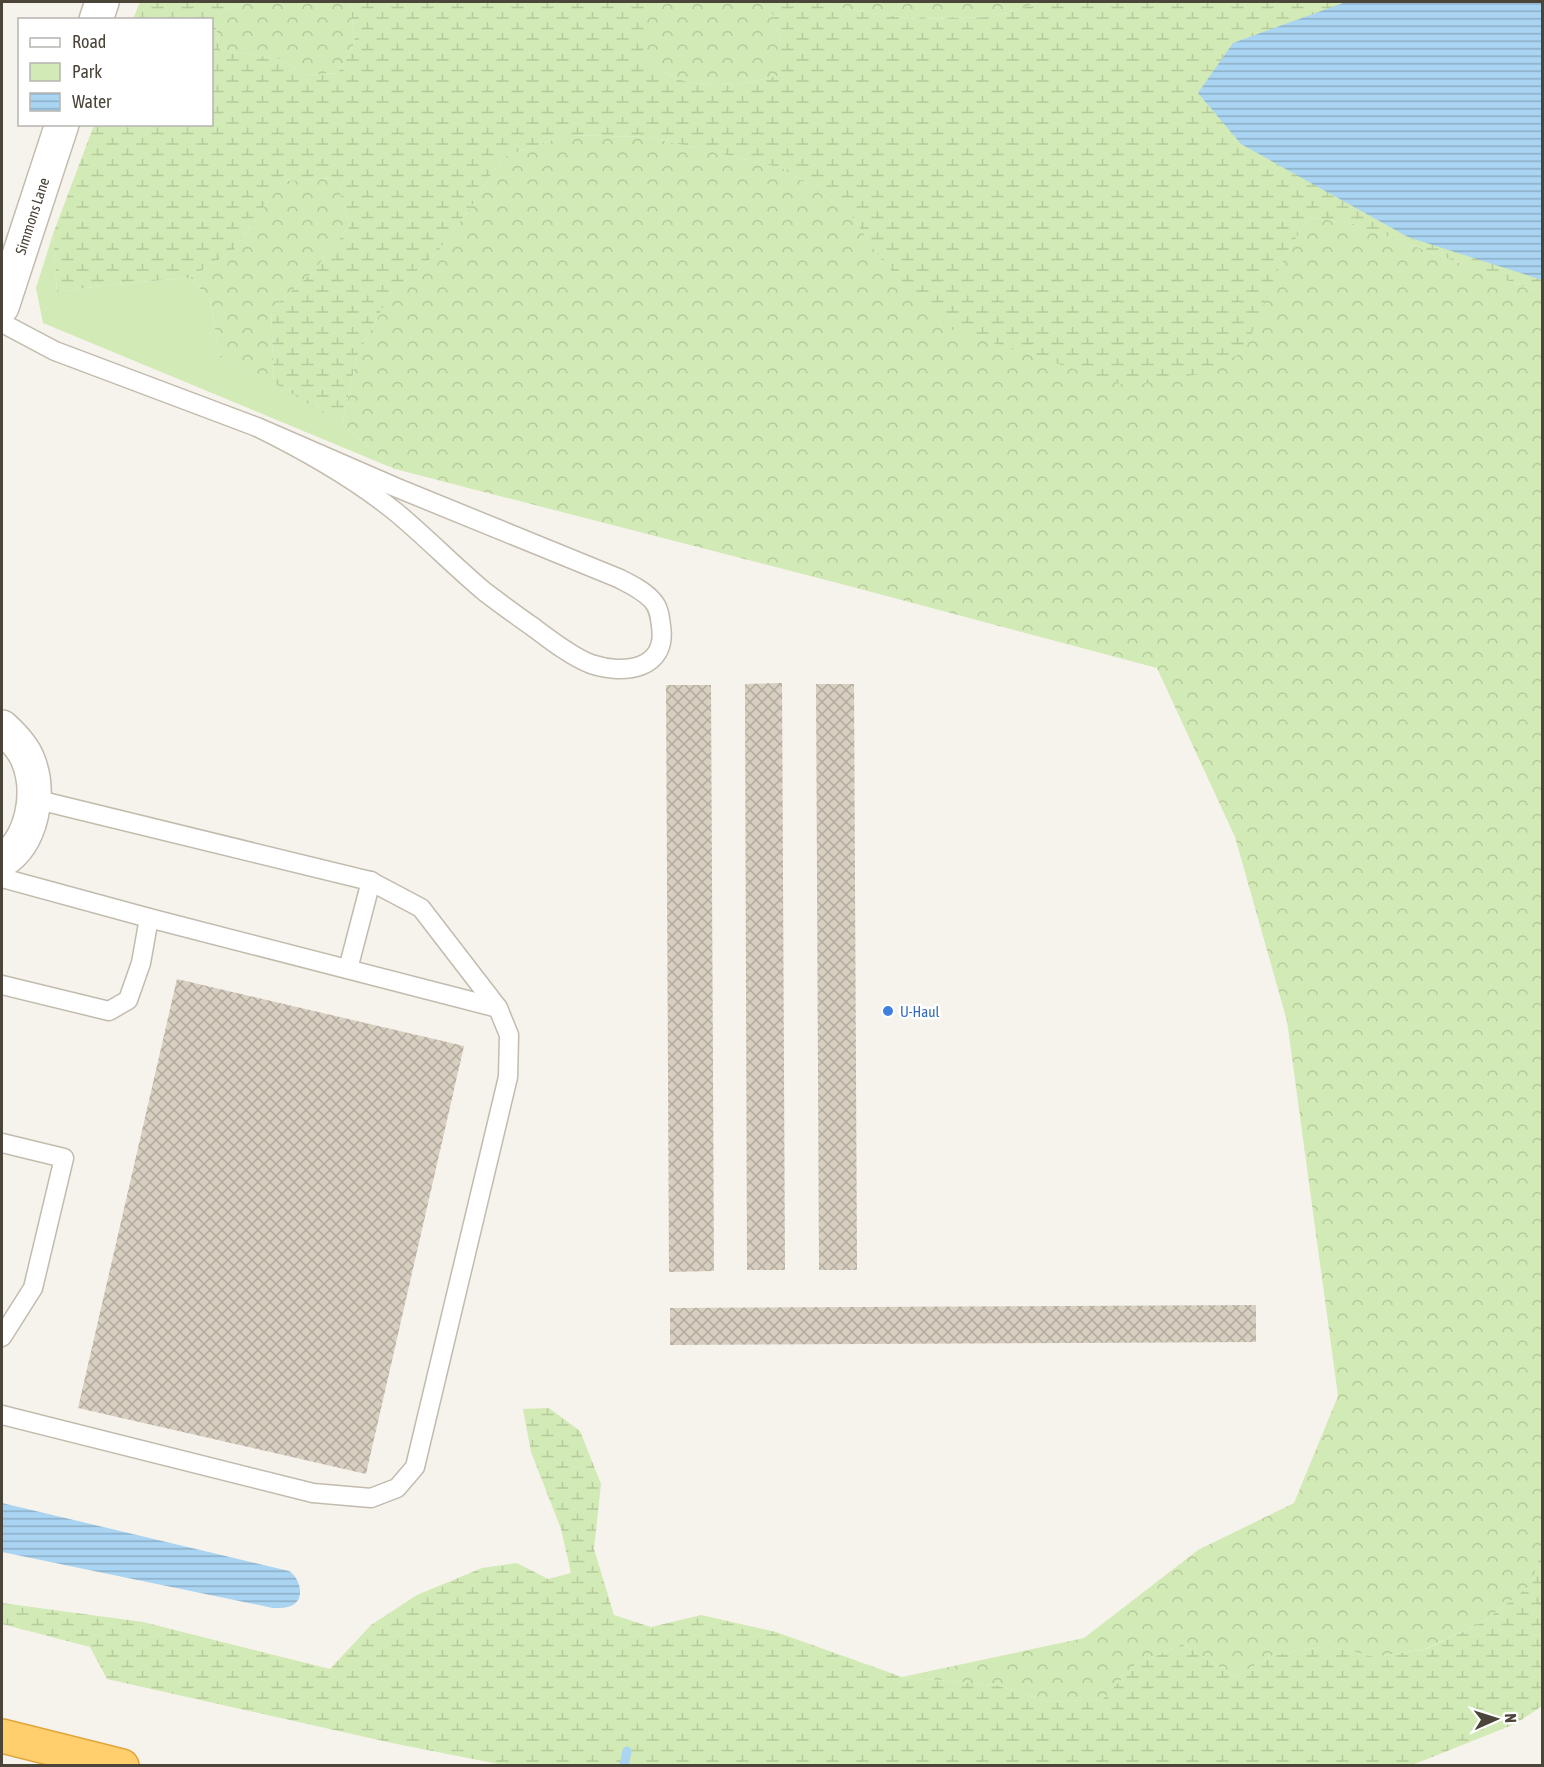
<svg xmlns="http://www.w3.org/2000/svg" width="1544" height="1767" font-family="'Asap Condensed',sans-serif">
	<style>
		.green { fill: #d2eab5 }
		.forest { fill: url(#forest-crowns) }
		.wetland { fill: url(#wetland-marsh) }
		.water { fill: url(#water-rules) }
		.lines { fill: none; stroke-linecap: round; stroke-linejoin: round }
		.stream { stroke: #a9d4f2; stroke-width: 9 }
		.building { fill: url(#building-cross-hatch) }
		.service-casing { stroke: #c2bbae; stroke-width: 21 }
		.minor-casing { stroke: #c2bbae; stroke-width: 36 }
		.motorway-casing { stroke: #e0a43c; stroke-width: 36 }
		.service { stroke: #fff; stroke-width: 18 }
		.minor { stroke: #fff; stroke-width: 33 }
		.motorway { stroke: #ffcf6e; stroke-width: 33 }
		.shop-dot { fill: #3f7fe0; stroke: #fff; stroke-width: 2 }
		.labels { text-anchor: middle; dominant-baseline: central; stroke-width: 5; stroke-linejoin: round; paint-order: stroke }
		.street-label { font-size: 15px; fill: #4b4439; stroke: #fff }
		.shop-label { font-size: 15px; fill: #366cbe; stroke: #fff; text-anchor: start }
	</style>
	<defs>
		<pattern id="forest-crowns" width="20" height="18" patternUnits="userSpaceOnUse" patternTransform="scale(1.5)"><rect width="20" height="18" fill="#d2eab5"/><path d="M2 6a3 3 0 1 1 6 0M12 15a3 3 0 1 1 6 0" fill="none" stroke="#b6ca9c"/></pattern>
		<pattern id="wetland-marsh" width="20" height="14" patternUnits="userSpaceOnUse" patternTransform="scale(1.5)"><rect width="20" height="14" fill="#d2eab5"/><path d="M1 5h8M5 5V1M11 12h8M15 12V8" fill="none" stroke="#b6ca9c"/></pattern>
		<pattern id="water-rules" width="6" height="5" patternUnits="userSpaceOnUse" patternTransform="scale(1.5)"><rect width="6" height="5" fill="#a9d4f2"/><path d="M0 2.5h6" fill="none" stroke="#8caec5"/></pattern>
		<pattern id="building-cross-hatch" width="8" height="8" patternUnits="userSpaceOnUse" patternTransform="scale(1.5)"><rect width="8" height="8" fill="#d8cfc1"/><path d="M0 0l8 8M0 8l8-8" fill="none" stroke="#b1aa9e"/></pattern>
	</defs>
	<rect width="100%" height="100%" fill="#f6f3ec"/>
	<!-- green -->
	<polygon class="green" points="53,234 57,292 124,283 190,278 210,299 220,357 275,383 342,424 395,469 43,323 36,288"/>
	<!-- forest -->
	<g class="forest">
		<polygon points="249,2 350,2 355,42 338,73 306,75 280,59 220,50 215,24 222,11"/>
		<path d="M645 2H769L781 43V75C744 84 700 93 665 73 658 69 651 64 645 59Z"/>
		<polygon points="825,2 1042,2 991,17 914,19 845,9"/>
		<polygon points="566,135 648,137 782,168 848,211 883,262 1279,268 1308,217 1354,224 1542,293 1542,1546 1532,1584 1483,1622 1425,1649 1375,1657 1328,1646 1273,1655 1235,1677 1183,1644 1135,1665 1104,1699 1048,1702 996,1685 902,1677 1084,1638 1198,1550 1294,1503 1338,1396 1287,1021 1235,837 1157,668 849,586 395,469 342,424 357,356 390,294 436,254 475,201 501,158"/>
		<polygon points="336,178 350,226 313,272 271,309 274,383 220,357 210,299 190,278 234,250 282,181"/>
	</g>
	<!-- wetland -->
	<g class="wetland">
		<path d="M140 2H249L222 11 215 24 220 50 280 59 306 75 338 73 355 42 350 2H645V59C651 64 658 69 665 73 700 93 744 84 781 75V43L769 2H825L845 9 914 19 991 17 1042 2H1542V293L1354 224 1308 217 1279 268 1244 352 1199 374 1127 386 950 329 883 262 848 211 782 168 648 137 566 135 501 158 475 201 436 254 390 294 357 356 342 424 274 383 271 309 313 272 350 226 336 178 282 181 234 250 190 278 124 283 57 292 53 234 94 125 212 124V20L133 19Z"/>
		<polygon points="549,1408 580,1431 601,1484 594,1549 614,1615 651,1627 701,1615 776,1632 902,1677 996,1685 1048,1702 1103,1699 1135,1665 1183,1644 1235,1677 1273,1655 1328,1646 1375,1657 1426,1649 1483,1622 1532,1584 1542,1546 1542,1706 1515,1724 1412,1765 503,1765 392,1743 107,1679 90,1647 2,1624 2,1603 143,1622 330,1669 371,1625 417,1595 482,1568 517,1563 548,1579 571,1573 561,1529 531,1452 523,1409"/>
	</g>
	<!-- water -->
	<g class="water">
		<polygon points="1346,2 1542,2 1542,280 1408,237 1241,144 1198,93 1233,43"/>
		<path d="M2 1503 289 1571C299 1577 306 1597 293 1605 288 1608 279 1608 273 1608L2 1552Z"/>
	</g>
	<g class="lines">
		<!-- stream -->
		<polyline class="stream" points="624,1766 627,1751"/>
	</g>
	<!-- building -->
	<g class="building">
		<polygon points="782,683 785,1270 747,1270 745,684"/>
		<polygon points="816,684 854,684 857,1270 819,1270"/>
		<polygon points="666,685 711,685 714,1271 669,1272"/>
		<polygon points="177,979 464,1046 366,1474 78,1408"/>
		<polygon points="1256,1305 1256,1342 670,1345 670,1308"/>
	</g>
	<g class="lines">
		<defs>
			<g id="service">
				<path d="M2 323 55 351 257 427 395 487 618 578C630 584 643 590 652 600 659 607 660 617 661 626 668 670 623 675 591 664 572 657 549 639 533 627 517 616 501 604 485 592 455 567 427 538 397 513 354 478 306 451 257 427"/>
				<polyline points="2,878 149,918 141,963 128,1000 109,1011 2,985"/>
				<polyline points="149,918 498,1008"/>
				<polyline points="348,969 371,881"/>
				<polyline points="2,1143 64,1158 33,1288 2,1337"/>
				<polyline points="2,1415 313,1493 371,1498 397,1488 415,1467 508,1077 509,1035 498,1008 421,908 370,881 34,799"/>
			</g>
			<g id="minor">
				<polyline points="96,20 102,2"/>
				<polyline points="2,307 62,124"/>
				<path d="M2 727C12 736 23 747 28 760 41 792 33 841 2 861"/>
			</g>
			<polyline id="motorway" points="2,1736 122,1766"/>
		</defs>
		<!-- service casing -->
		<use href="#service" class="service-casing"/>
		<!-- minor casing -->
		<use href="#minor" class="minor-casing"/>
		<!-- motorway casing -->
		<use href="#motorway" class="motorway-casing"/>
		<!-- service -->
		<use href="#service" class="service"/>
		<!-- minor -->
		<use href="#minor" class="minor"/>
		<!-- motorway -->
		<use href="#motorway" class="motorway"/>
	</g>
	<!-- markers -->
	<circle class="shop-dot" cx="888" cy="1011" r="6"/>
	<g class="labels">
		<!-- street labels -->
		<g class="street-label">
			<text transform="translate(32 216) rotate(-72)">Simmons Lane</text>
		</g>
		<!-- shop labels -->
		<g class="shop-label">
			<text x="900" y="1011">U-Haul</text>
		</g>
	</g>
	<!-- border -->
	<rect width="1544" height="1767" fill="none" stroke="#4b4439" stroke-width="6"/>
	<!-- legend -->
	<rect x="18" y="18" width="195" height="108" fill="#ffffff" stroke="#b7b4b0" stroke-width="1.5"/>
	<rect x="30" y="38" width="30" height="9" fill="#ffffff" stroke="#b7b4b0" stroke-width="1.5"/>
	<text x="72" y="48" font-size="18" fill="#4b4439">Road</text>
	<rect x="30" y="63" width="30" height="18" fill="#d2eab5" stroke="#b7b4b0" stroke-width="1.5"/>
	<text x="72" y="78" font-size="18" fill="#4b4439">Park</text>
	<rect x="30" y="93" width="30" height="18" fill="url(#water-rules)" stroke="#b7b4b0" stroke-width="1.5"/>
	<text x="72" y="108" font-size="18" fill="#4b4439">Water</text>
	<!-- north arrow -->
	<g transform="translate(1496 1719) rotate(87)" stroke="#ffffff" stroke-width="4.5" paint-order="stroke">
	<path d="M0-4.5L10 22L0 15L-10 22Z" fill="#4b4439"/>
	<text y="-9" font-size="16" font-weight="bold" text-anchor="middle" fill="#4b4439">N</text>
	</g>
</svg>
